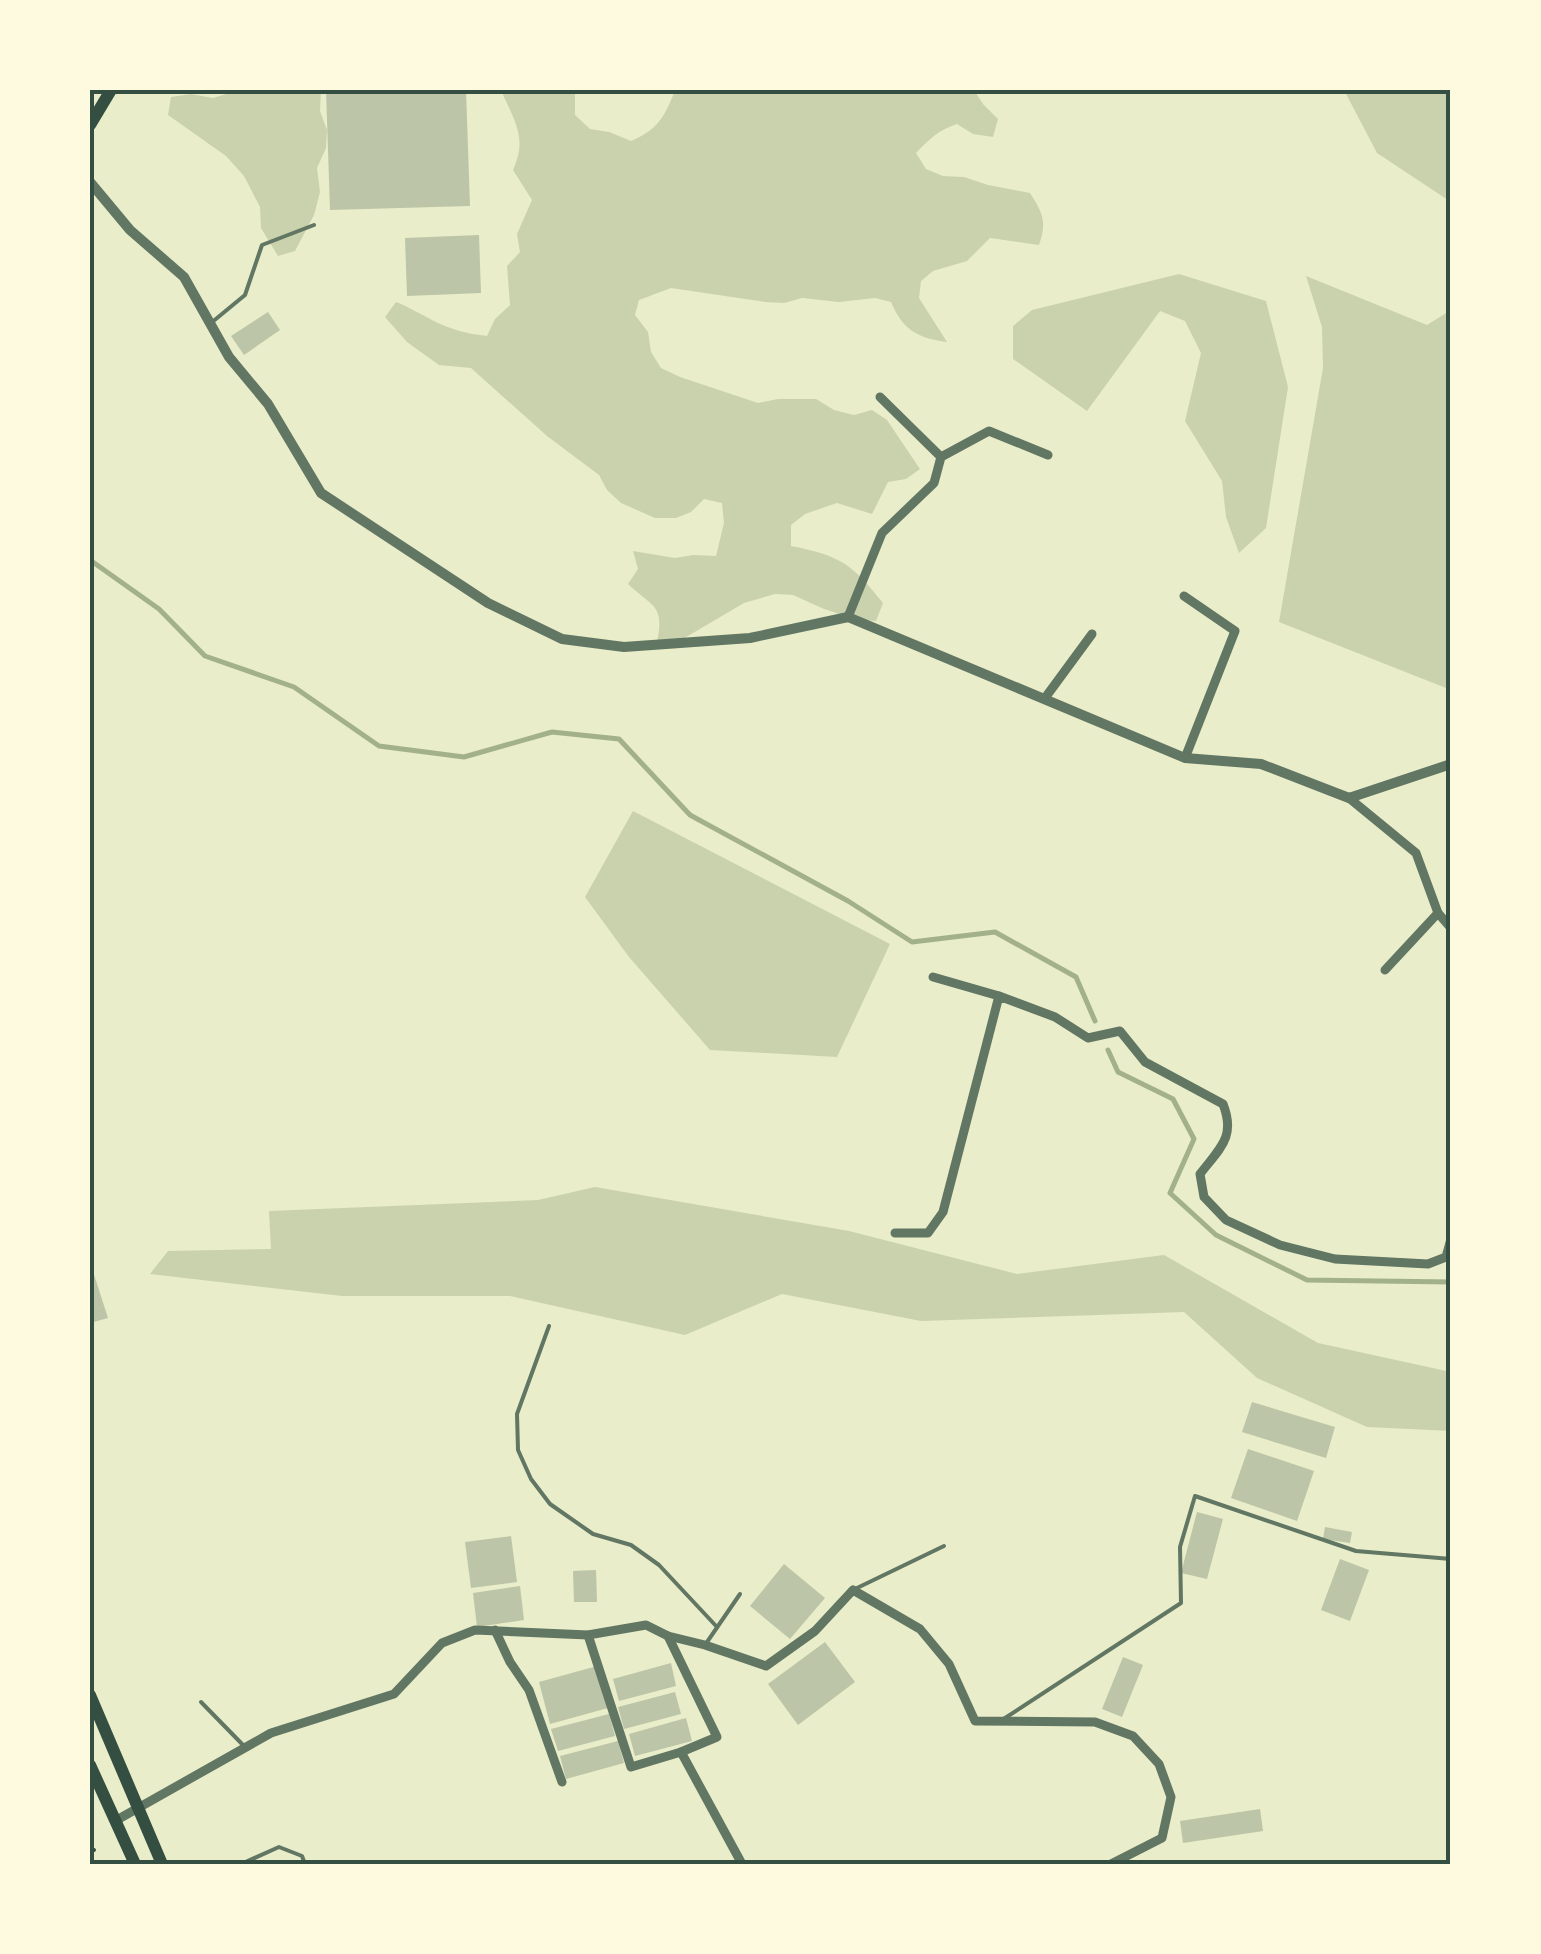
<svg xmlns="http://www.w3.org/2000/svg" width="1541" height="1954" font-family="'Open Sans',sans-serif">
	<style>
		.green { fill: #cad2ad }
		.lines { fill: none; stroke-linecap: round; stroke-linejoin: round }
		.stream { stroke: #a3b18a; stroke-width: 5 }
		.building { fill: #bcc5a7 }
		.path { stroke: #344e41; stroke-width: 4 }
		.service { stroke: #617663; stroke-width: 4 }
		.minor { stroke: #617663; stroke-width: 9 }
		.tertiary { stroke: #617663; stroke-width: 10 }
		.primary { stroke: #344e41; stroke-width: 12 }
		.neatline { fill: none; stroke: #344e41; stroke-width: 4 }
	</style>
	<rect width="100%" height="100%" fill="#e9edc9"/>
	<!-- green -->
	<g class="green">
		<polygon points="254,90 321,90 320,111 327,130 326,148 317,168 320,192 314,215 295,251 278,256 261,228 260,207 244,176 226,156 168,115 171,97 191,94 213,98 233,92"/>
		<path d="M501 90H575V115L590 129 609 132 631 141C657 130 665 117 675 90H974L983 104 998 119 993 137 973 134 957 124C939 130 929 139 916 153L926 169 943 176 964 177 988 185 1030 193C1043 213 1047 222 1039 245L990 238 967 261 933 271 921 281 919 298 947 342C917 338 903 330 891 302L875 298 839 302 802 298 784 303 765 302 671 288 639 300 635 315 648 332 651 352 661 368 680 377 758 403 778 399H816L834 410 854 415 872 410 887 420 920 469 906 479 888 482 872 514 837 503 805 514 791 525V546C841 556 851 563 883 603L876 621 858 620 824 609 793 595 775 594 744 603 676 643 657 642C665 604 652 607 628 584L638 569 633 551 675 558 693 555 716 556 724 523 722 503 704 499 691 512 676 518H655L621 503 607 490 599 475 547 436 471 368 439 365 407 342 385 317 396 302C409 307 420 314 432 320 449 329 468 334 487 336L495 319 510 305 507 266 520 252 517 234 532 200 513 170C528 137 514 121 501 90Z"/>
		<polygon points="1344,90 1451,90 1451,202 1377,153"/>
		<polygon points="1179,274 1266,301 1288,387 1266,528 1239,553 1226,517 1222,481 1185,421 1201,353 1185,321 1160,311 1087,411 1013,359 1013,326 1032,310"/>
		<polygon points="1306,276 1427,325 1451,310 1451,690 1279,622 1323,368 1322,327"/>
		<polygon points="633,811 890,944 837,1057 710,1050 629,957 585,897"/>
		<polygon points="595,1187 849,1231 1017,1274 1164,1255 1318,1343 1451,1372 1451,1431 1367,1427 1257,1378 1184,1312 921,1321 782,1294 685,1335 510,1296 342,1296 150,1274 168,1251 271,1249 269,1211 538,1200"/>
	</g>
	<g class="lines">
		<!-- stream -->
		<g class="stream">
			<polyline points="90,560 159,609 205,656 294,687 379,746 464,757 552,732 619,739 690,815 848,901 912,942 995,932 1076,977 1095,1021"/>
			<polyline points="1108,1050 1118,1072 1173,1099 1194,1139 1170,1193 1216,1235 1307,1280 1451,1282"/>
		</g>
	</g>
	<!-- building -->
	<g class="building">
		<polygon points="326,90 466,90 470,206 330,210"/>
		<polygon points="479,235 481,293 407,296 405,238"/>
		<polygon points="268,312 280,330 244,355 231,336"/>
		<polygon points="90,1262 108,1318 90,1323"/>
		<polygon points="1252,1402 1335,1427 1326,1458 1242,1432"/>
		<polygon points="1248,1449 1314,1471 1297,1521 1231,1498"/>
		<polygon points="1197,1512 1223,1519 1207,1579 1181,1573"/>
		<polygon points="1325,1527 1352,1532 1350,1543 1323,1539"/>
		<polygon points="511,1536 517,1582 471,1588 465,1542"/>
		<polygon points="1340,1559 1369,1570 1350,1621 1321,1610"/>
		<polygon points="784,1564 825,1598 790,1639 750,1606"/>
		<polygon points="596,1570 597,1602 574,1602 573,1571"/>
		<polygon points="520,1586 524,1620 477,1627 473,1593"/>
		<polygon points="825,1642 855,1682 798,1725 768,1684"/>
		<polygon points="1123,1657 1143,1665 1122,1717 1102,1709"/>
		<polygon points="671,1663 676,1686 619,1701 613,1679"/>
		<polygon points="597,1666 608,1708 550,1724 539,1682"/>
		<polygon points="675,1692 681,1714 624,1729 618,1707"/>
		<polygon points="609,1714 615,1736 558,1751 551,1729"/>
		<polygon points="686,1718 692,1741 635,1756 629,1734"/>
		<polygon points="618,1741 624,1763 566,1779 560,1756"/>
		<polygon points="1260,1809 1263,1831 1183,1843 1180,1821"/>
	</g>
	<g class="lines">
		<!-- path -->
		<polyline class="path" points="90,1851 94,1850"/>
		<!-- service -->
		<g class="service">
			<polyline points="211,323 245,295 262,245 314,225"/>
			<polyline points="549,1326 517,1414 518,1450 531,1479 550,1504 593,1534 631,1545 659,1565 717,1627"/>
			<polyline points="857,1588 944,1546"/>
			<polyline points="705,1645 740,1594"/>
			<polyline points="201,1702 243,1745"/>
			<polyline points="1002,1720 1181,1603 1180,1547 1195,1496 1356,1551 1451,1559"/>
			<polyline points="241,1864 279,1847 302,1856 305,1864"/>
		</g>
		<!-- minor -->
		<g class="minor">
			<polyline points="880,397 941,457"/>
			<polyline points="1184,596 1235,631 1185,758"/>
			<polyline points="848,617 882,533 934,483 941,457 989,431 1048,455"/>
			<polyline points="1045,698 1092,634"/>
			<polyline points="1349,798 1416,853 1438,913 1451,928"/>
			<polyline points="1385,970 1438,913"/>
			<polyline points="933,977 999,996"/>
			<path d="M895 1233H928L943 1212 999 996 1055 1017 1088 1038 1120 1031 1145 1062 1223 1104C1236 1137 1220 1148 1200 1174L1204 1197 1226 1220 1280 1245 1335 1259 1428 1264 1446 1257 1451 1239"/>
			<polyline points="495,1630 510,1662 529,1690 562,1782"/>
			<polyline points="588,1635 631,1767 681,1752 742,1864"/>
			<polyline points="668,1636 717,1737 681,1752"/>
			<polyline points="115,1821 271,1733 394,1694 442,1643 475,1630 588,1635 646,1625 668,1636 705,1645 766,1666 815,1631 853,1590 920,1629 949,1664 975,1721 1095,1722 1133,1736 1159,1764 1171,1797 1162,1838 1111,1864"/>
		</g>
		<!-- tertiary -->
		<polyline class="tertiary" points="90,182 130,230 184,277 229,357 268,404 321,493 488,603 562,639 624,647 750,638 848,617 1185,758 1261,764 1349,798 1451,764"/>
		<!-- primary -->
		<g class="primary">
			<polyline points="90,125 111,90"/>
			<polyline points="90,1695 162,1864"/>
			<polyline points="90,1765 135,1864"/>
		</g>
	</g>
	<!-- border -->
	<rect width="1541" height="1954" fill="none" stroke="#fefae0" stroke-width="185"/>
	<rect x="92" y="92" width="1356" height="1770" class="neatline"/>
</svg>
